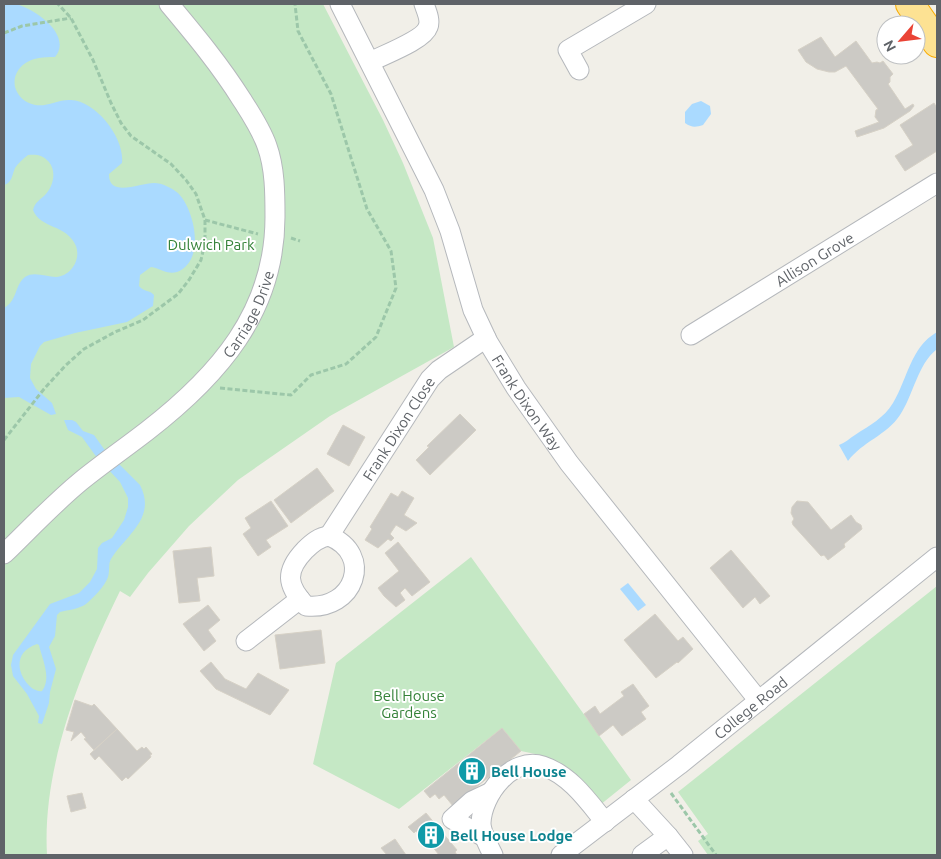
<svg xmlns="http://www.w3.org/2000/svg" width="941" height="859" font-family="Ubuntu,sans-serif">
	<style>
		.green { fill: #c5e8c5 }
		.water { fill: #aadaff; fill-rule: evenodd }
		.building { fill: #cccac5; stroke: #d6d1c6 }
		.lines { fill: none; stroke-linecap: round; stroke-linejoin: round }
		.minor-casing { stroke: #b5b8bc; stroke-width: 21 }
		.highway-casing { stroke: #f9ab00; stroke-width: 30 }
		.path { stroke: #9cc7a9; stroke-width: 3; stroke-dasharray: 5 2.5; stroke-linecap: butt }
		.minor { stroke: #fff; stroke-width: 19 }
		.highway { stroke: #fde293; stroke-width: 28 }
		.labels { text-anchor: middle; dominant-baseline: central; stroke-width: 4; stroke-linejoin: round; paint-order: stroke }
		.park-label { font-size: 15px; fill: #348238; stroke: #fff }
		.street-label { font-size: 15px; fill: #5f6368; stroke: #fff }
		.culture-label { font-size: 15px; font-weight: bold; fill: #0d838f; stroke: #fff; text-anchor: start }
	</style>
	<rect width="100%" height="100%" fill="#f1efe8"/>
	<!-- green -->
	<g class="green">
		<path d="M4 4H323L383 120 403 163 433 238 454 347 330 416 238 480 189 526 148 573 130 597 120 591C81 671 42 766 47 855H4Z"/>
		<polygon points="471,557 631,780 600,805 574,775 559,762 540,755 521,751 502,728 399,809 313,764 336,663"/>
		<polygon points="937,586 937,855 708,855 698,841 708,834 678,792"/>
	</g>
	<!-- water -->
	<g class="water">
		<path d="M4 4C8 4 12 3 16 4 35 9 73 35 55 57 49 57 44 57 39 58 25 60 12 71 15 87 17 94 22 100 29 103 44 110 56 99 71 100 96 101 125 138 122 163L109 174C108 198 140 183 154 183 162 183 172 188 178 193 195 210 206 261 177 272 167 275 160 268 151 267L140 275 139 286C144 292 150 290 154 295L153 306 127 322 75 333 44 342 40 346 31 364 30 378 36 389 52 403 56 414 51 415 19 397 4 398V308C18 300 14 286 25 277 34 271 46 277 56 277 71 276 81 260 76 246 67 224 40 229 33 210 35 202 40 200 45 195 53 187 57 172 49 162 43 155 36 154 28 155 23 159 18 163 15 168 12 175 12 183 4 185Z"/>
		<path d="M701 101 710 106 711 114 703 125C696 127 692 128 685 123V112L692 104Z"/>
		<path d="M937 332V349C917 365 914 394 900 415 887 435 862 442 848 461L839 445C845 443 850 438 855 435 870 425 884 418 893 403 908 378 910 348 937 332Z"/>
		<path d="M64 420H72L76 422 83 431 94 435 104 449 140 485C157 518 126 535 111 559 108 564 110 571 108 577 105 586 93 598 86 604 79 609 68 610 60 612L57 615 55 636 49 647 56 669 50 692 49 703 42 724 38 723 39 716 27 694 13 676 11 665 13 655 50 604 79 593 90 582 97 569 98 548 102 543 112 538 124 520 128 507V498L120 482 95 455 82 437 68 430ZM37 644 39 645C42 659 52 678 42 691 28 694 2 656 37 644Z"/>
		<polygon points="628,583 646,605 638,611 620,589"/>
	</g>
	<!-- building -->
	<g class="building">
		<polygon points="821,37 835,57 856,41 872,63 877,62 880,63 883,61 893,74 890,77 890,82 888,84 905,109 913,104 914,106 910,111 884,128 857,137 855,131 879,122 875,117 876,110 878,109 846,66 835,72 829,72 817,69 806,62 798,50"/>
		<polygon points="934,103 937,108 937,151 905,171 895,156 913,145 900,125"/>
		<polygon points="460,414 476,430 430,475 416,460 429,447 427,446"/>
		<polygon points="343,425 365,437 349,466 327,454"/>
		<polygon points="317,468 334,491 291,523 274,500"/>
		<polygon points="402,491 414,498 404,515 417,523 406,531 396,525 390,534 394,538 391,541 388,539 378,548 365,540 372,529 370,527 391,493 398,497"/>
		<polygon points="271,501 288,526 266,540 271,547 258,556 243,534 251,528 245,518"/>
		<polygon points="797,501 808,502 831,530 851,515 856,522 861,525 862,529 844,544 845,547 828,560 824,555 821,556 793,525 792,522 794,519 791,513 792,507"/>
		<polygon points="398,542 430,582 412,596 405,588 400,593 405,600 396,607 384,596 378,588 399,571 385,553"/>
		<polygon points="211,547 214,576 197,578 200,601 179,603 173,551"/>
		<polygon points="731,550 770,596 760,604 755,597 743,608 710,568"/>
		<polygon points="208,605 220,620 208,630 216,641 204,651 183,624"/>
		<polygon points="655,614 678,641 683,637 693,649 678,663 677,662 656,678 624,640"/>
		<polygon points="321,630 325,663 280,669 275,635"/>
		<polygon points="211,662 225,679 246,689 258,673 289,690 270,715 216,689 200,671"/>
		<polygon points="633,684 649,706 641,712 646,719 622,736 613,725 599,736 584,714 595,706 600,714 624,696 621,692"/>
		<polygon points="75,700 92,706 94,704 117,729 94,750 84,739 86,738 81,732 71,741 74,732 66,730"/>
		<polygon points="502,728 521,751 453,806 444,795 439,799 435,794 430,798 424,791"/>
		<polygon points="117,729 137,751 142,747 144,749 146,747 152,754 150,755 151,757 128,779 126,777 122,781 99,756 95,760 90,754"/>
		<polygon points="82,793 86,808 71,812 67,796"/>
		<polygon points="426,813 457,850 455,852 457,855 439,855 425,837 422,839 416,831 414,833 408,827"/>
		<polygon points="395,839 406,855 387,855 381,848"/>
	</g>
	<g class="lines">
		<defs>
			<g id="minor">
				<path id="s1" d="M340 4 434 190 450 231 473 310 488 342 516 388 569 463 759 701"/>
				<path d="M370 62C383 55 424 40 428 27 431 20 426 10 424 4"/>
				<polyline points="579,70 568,50 646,4"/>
				<path id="s2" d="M691 335 937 183"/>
				<path id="s3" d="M329 536 430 379 439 370 486 338"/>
				<path d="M329 536C374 554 355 611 306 606 286 585 285 571 305 550 312 543 319 537 329 536Z"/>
				<path id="s4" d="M4 554C29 530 53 504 81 481 102 464 125 448 147 431 218 376 275 312 275 217 275 194 275 168 267 146 261 129 251 114 242 100 220 65 195 35 169 4"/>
				<polyline points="246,641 300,599"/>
				<polyline points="634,799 668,836 683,855"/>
				<polyline points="486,838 452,819 472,801 491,792"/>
				<path d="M493 855C489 847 481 832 481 823 482 795 511 756 543 766 570 775 588 801 605 822"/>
				<path id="s5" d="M561 855 679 765 937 557"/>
				<polyline points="642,855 668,836"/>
			</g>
			<polyline id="highway" points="910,4 937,43"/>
		</defs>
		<!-- minor casing -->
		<use href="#minor" class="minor-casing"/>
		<!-- highway casing -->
		<use href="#highway" class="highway-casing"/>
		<!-- path -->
		<g class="path">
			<polyline points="4,33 22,26 71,18"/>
			<polyline points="205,220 258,234"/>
			<polyline points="291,238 300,241"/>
			<polyline points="220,388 291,395 311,375 346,364 376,337 396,288 391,251 367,209 331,94 298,31 295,4"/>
			<polyline points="4,440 44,389 65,366 84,349 115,332 143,320 178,294 189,280 201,260 205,242 205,220 196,194 186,180 171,164 131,136 121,123 111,103 93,60 71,18 58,4"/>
			<polyline points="671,793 716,855"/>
		</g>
		<!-- minor -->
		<use href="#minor" class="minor"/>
		<!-- highway -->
		<use href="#highway" class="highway"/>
	</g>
	<!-- icons -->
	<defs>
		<symbol id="building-disc" viewBox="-11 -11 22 22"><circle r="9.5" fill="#0f9aa8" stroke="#fff"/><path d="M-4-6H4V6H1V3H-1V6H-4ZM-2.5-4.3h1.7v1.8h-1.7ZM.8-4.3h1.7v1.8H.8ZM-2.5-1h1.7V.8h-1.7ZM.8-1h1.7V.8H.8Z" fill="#fff"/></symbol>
	</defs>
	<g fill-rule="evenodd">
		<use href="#building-disc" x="456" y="755" width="32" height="32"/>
		<use href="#building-disc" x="415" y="819" width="32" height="32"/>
	</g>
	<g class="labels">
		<!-- park labels -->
		<g class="park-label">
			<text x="211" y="244">Dulwich Park</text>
			<text x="409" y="695">Bell House<tspan x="409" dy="17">Gardens</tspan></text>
		</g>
		<!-- street labels -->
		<g class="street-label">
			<text stroke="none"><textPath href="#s2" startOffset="145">Allison Grove</textPath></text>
			<text stroke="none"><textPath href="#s4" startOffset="346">Carriage Drive</textPath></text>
			<text stroke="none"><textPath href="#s1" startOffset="442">Frank Dixon Way</textPath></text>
			<text stroke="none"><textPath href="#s3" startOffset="128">Frank Dixon Close</textPath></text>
			<text stroke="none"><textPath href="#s5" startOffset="240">College Road</textPath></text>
		</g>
		<!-- culture labels -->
		<g class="culture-label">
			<text x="491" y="771">Bell House</text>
			<text x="450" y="835">Bell House Lodge</text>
		</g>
	</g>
	<!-- border -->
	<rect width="941" height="859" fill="none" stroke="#5f6368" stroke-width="10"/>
	<!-- north arrow -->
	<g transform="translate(901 40) rotate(242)"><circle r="24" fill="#ffffff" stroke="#bfc1c3"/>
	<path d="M0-4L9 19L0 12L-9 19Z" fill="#ea4335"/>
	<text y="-8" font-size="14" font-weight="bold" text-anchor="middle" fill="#5f6368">N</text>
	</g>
</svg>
